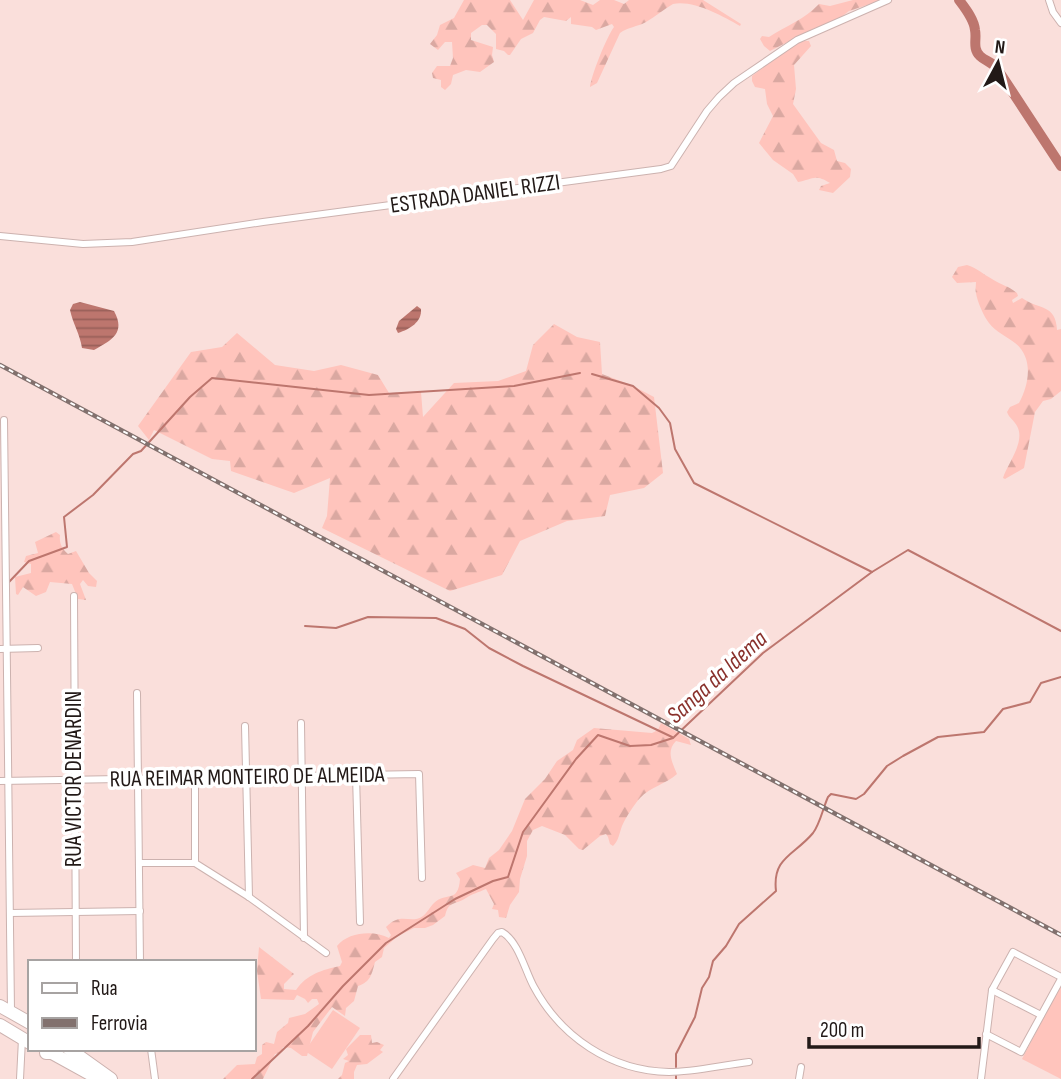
<svg xmlns="http://www.w3.org/2000/svg" width="1061" height="1079" font-family="'Sofia Sans Condensed',sans-serif">
	<style>
		.forest { fill: url(#forest-firs) }
		.pitch { fill: #ffc4bc }
		.water { fill: url(#water-rules) }
		.lines { fill: none; stroke-linecap: round; stroke-linejoin: round }
		.stream { stroke: #bd766e; stroke-width: 2 }
		.river { stroke: #bd766e; stroke-width: 10 }
		.street-casing { stroke: #ccb2af; stroke-width: 8 }
		.highway-casing { stroke: #ccb2af; stroke-width: 14 }
		.street { stroke: #fff; stroke-width: 6 }
		.highway { stroke: #fff; stroke-width: 12 }
		.rail-casing { stroke: #82716e; stroke-width: 4.5 }
		.rail { stroke: #fff; stroke-width: 2; stroke-dasharray: 5; stroke-linecap: butt }
		.labels { text-anchor: middle; dominant-baseline: central; stroke-width: 7; stroke-linejoin: round; paint-order: stroke }
		.street-label { font-size: 23px; fill: #221917; stroke: #fff }
		.water-label { font-size: 24px; font-style: italic; fill: #89312c; stroke: #fff }
	</style>
	<defs>
		<pattern id="forest-firs" width="22" height="20" patternUnits="userSpaceOnUse" patternTransform="scale(1.75)"><rect width="22" height="20" fill="#ffc4bc"/><path d="M5 1l3.5 6h-7zM16 11l3.5 6h-7z" fill="#daa8a1"/></pattern>
		<pattern id="water-rules" width="6" height="5" patternUnits="userSpaceOnUse" patternTransform="scale(1.75)"><rect width="6" height="5" fill="#bd766e"/><path d="M0 2.5h6" fill="none" stroke="#996059"/></pattern>
	</defs>
	<rect width="100%" height="100%" fill="#fadfdb"/>
	<!-- forest -->
	<g class="forest">
		<path d="M464 0H510L523 20 534 0H580L593 5 600 0H614L624 4 629 0H703L741 24 740 26C722 16 694 0 673 4 664 9 655 17 646 22 637 27 628 27 620 33L597 83 590 87C591 76 607 36 614 27L612 24 596 30 592 27 571 24V17L566 21 544 17 540 20 533 33 521 39 510 55H508L504 51 496 49V34L487 25H482L471 33V40L493 47 492 55 494 62 480 72 466 70 453 75 451 84 445 90 441 87V80L433 78 432 73 437 66H450L453 58 452 42H445L438 50 430 44 437 35 440 25 454 18Z"/>
		<path d="M853 0H882L849 11 836 21 815 28 770 51 764 46 760 39 762 36 769 37C786 26 805 19 819 4L830 6Z"/>
		<path d="M804 41H809L811 46 794 65 796 89 793 104 821 143 834 150 837 161 845 163 851 169 850 177 833 193 819 190 821 186 830 183C814 173 812 180 798 182L793 174 773 160 759 143 773 116 767 104 765 89 755 87 752 81V76L794 44Z"/>
		<path d="M967 265C977 268 983 274 992 279 1001 285 1009 286 1017 293L1018 296 1012 300 1013 303 1022 298C1039 310 1056 304 1057 330L1061 329V391L1051 399 1043 401 1035 412 1024 468 1005 479 1003 478C1007 464 1026 442 1017 426 1014 420 1009 418 1007 412L1010 407 1019 403C1029 385 1034 358 1015 343 1006 336 996 332 989 323 984 317 977 301 976 293 975 290 976 286 976 282L957 283 952 277 958 267Z"/>
		<polygon points="554,324 577,337 600,342 602,374 631,385 654,397 663,473 644,488 610,495 605,516 567,521 520,541 502,575 450,591 322,528 327,516 330,478 294,493 231,471 230,461 212,459 154,430 149,440 138,426 191,352 222,347 237,333 275,365 314,371 341,365 378,375 389,393 421,392 423,417 454,383 498,381 526,371 533,345"/>
		<path d="M56 532 60 535C59 543 62 549 68 554L76 551 89 573 97 581 96 587 88 586 83 580 80 584 86 600 78 599 72 584 50 582 46 592 36 596 23 587 18 595 16 594 15 577 31 573V564L24 562 26 556 38 553 35 542Z"/>
		<path d="M661 723 689 739 691 745 676 741C666 751 672 762 677 774 666 784 650 787 640 798 634 805 626 817 622 826 619 834 619 840 613 846L610 844 608 837 606 834 600 836 583 850 579 849 565 835 542 826 533 830 527 841V856L520 879 519 892 510 905 506 918 499 917 498 910 492 909 494 904 486 889C477 893 474 893 466 898 455 905 448 901 445 916L433 925 425 928H414L398 936 384 948 382 957 375 962C372 973 371 982 358 986L354 1001 346 1008 345 1016 332 1007 313 1032 307 1056H302L291 1048 283 1047 281 1053 275 1054 263 1079H223L237 1065 255 1064 257 1057 262 1054V1045L266 1042 274 1044 277 1032 288 1023 289 1018 305 1014 319 1004 317 999H312L308 1003 305 999 297 995 294 1000 261 999 257 971 259 947 294 974 284 984V989L296 990C307 974 322 970 340 966L342 962 337 946C348 932 374 930 389 938L391 935 386 927C402 911 410 925 423 916 427 913 430 907 434 903 447 891 458 904 460 879L456 873 473 865 485 868 489 858 499 850 512 831 525 799 545 779 557 761 573 750 577 740 594 728 652 733 658 730Z"/>
		<polygon points="360,1035 371,1035 372,1043 377,1042 384,1045 380,1050 383,1052 367,1064 357,1065 354,1072 354,1079 338,1079 342,1075 345,1063 349,1061 343,1059 348,1055 346,1049"/>
	</g>
	<!-- pitch -->
	<g class="pitch">
		<polygon points="1061,985 1061,1079 1022,1059"/>
		<polygon points="333,1010 360,1028 332,1069 305,1051"/>
	</g>
	<!-- water -->
	<g class="water">
		<path d="M80 302 114 311C126 333 112 340 94 350L82 348C80 334 73 324 70 310L73 304Z"/>
		<path d="M417 306 421 309C422 322 410 329 398 333L396 329 399 321Z"/>
	</g>
	<g class="lines">
		<!-- stream -->
		<g class="stream">
			<polyline points="592,374 633,386 659,408 670,423 675,449 694,483 872,572"/>
			<polyline points="9,582 29,561 67,547 64,517 93,495 133,454 141,451 190,397 212,378 369,395 514,386 580,373"/>
			<polyline points="305,626 336,628 368,617 436,618 465,629 489,648 523,666 672,737"/>
			<path d="M676 1067V1054L695 1017 702 988 709 977 713 961 726 946 739 924 776 891C772 857 795 855 813 833 820 824 823 808 828 797L831 794 856 799 864 794 887 766 903 756 938 737 984 732 1003 709 1030 702 1041 683 1061 677"/>
			<polyline points="676,1076 676,1079"/>
			<polyline points="252,1079 308,1026 343,986 386,943 455,899 493,881 508,877 523,832 576,759 598,735 630,746 651,745 673,738 763,653 872,572 908,550 1061,631"/>
		</g>
		<!-- river -->
		<path class="river" d="M959 0C965 8 974 19 975 30 977 39 972 48 980 56 986 62 992 61 998 70L1061 166"/>
		<defs>
			<g id="street">
				<polyline points="1049,0 1053,12 1061,23"/>
				<polyline points="0,236 83,244 132,242 263,222 661,169 671,166 707,111 719,97 734,83 797,40 888,0"/>
				<polyline points="4,420 11,1011"/>
				<polyline points="74,596 76,962"/>
				<polyline points="0,649 38,648"/>
				<polyline points="137,693 140,962"/>
				<polyline points="301,723 304,938"/>
				<polyline points="245,726 249,897"/>
				<polyline points="356,775 360,922"/>
				<polyline points="195,778 195,863"/>
				<polyline points="0,781 419,774 422,878"/>
				<polyline points="139,863 195,863 249,897 326,953"/>
				<polyline points="10,913 140,911"/>
				<polyline points="992,990 1041,1015"/>
				<polyline points="986,1034 1021,1052 1061,979"/>
				<polyline points="151,1049 155,1079"/>
				<polyline points="20,1079 22,1039"/>
				<path d="M393 1079 493 939 498 933 502 932C519 942 525 971 534 987 561 1037 611 1071 669 1072 695 1072 722 1065 749 1062"/>
				<polyline points="799,1079 801,1067"/>
				<polyline points="981,1079 992,990 1013,952 1061,977"/>
			</g>
			<g id="highway">
				<polyline points="0,1006 30,1023"/>
				<polyline points="0,1025 30,1043"/>
				<polyline points="69,1049 111,1079"/>
				<polyline points="46,1053 52,1053 99,1079"/>
			</g>
		</defs>
		<!-- street casing -->
		<use href="#street" class="street-casing"/>
		<!-- highway casing -->
		<use href="#highway" class="highway-casing"/>
		<!-- street -->
		<use href="#street" class="street"/>
		<!-- highway -->
		<use href="#highway" class="highway"/>
		<defs>
			<polyline id="rail" points="0,365 1061,935"/>
		</defs>
		<!-- rail casing -->
		<use href="#rail" class="rail-casing"/>
		<!-- rail -->
		<use href="#rail" class="rail"/>
	</g>
	<g class="labels">
		<!-- street labels -->
		<g class="street-label">
			<text transform="translate(475 194) rotate(-8)">ESTRADA DANIEL RIZZI</text>
			<text transform="translate(247 777) rotate(-1)">RUA REIMAR MONTEIRO DE ALMEIDA</text>
			<text transform="translate(74 779) rotate(-90)">RUA VICTOR DENARDIN</text>
		</g>
		<!-- water labels -->
		<g class="water-label">
			<text transform="translate(717 677) rotate(-42)">Sanga da Idema</text>
		</g>
	</g>
	<!-- legend -->
	<rect x="28" y="960" width="228" height="91" fill="#ffffff" stroke="#a7a3a2" stroke-width="2"/>
	<rect x="42" y="983" width="35" height="10" fill="#ffffff" stroke="#a7a3a2" stroke-width="2"/>
	<text x="91" y="995" font-size="21" fill="#221917">Rua</text>
	<rect x="42" y="1018" width="35" height="10" fill="#82716e" stroke="#a7a3a2" stroke-width="2"/>
	<text x="91" y="1030" font-size="21" fill="#221917">Ferrovia</text>
	<!-- north arrow -->
	<g transform="translate(998 63) rotate(7)" stroke="#ffffff" stroke-width="5" paint-order="stroke">
	<path d="M0-5L12 26L0 18L-12 26Z" fill="#221917"/>
	<text y="-10" font-size="19" font-weight="bold" text-anchor="middle" fill="#221917">N</text>
	</g>
	<!-- scale -->
	<path d="M809 1037v10h170v-10" fill="none" stroke="#221917" stroke-width="3.5"/>
	<text x="820" y="1037" font-size="21" fill="#221917" stroke="#ffffff" stroke-width="5" paint-order="stroke">200 m</text>
</svg>
